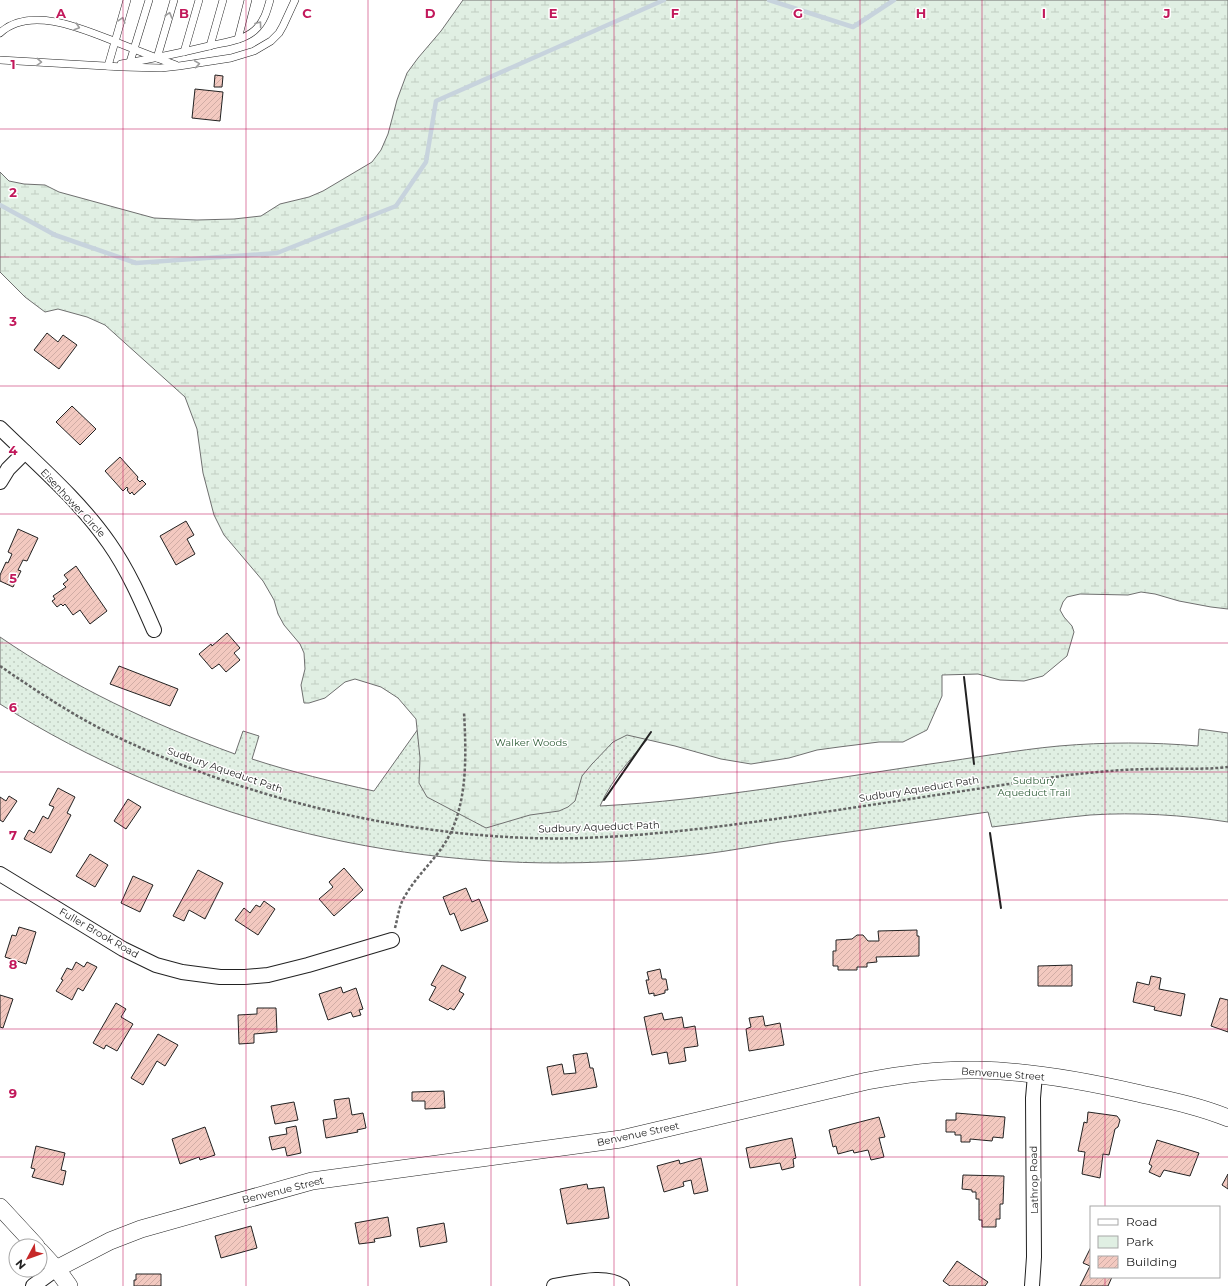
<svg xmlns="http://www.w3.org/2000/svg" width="1228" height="1286" font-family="Montserrat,sans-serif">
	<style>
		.green { fill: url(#green-dots); stroke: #6f6f6f }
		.wetland { fill: url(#wetland-marsh); stroke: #6f6f6f }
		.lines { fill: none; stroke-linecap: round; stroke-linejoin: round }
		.stream { stroke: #c7d3dd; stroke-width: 4.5 }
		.building { fill: url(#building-hatch); stroke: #222 }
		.service-casing { stroke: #222; stroke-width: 8 }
		.minor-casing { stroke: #222; stroke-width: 16 }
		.tertiary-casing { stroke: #222; stroke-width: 18 }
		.path { stroke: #646464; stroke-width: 2.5; stroke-dasharray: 3 2; stroke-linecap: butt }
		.service { stroke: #fff; stroke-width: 7 }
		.minor { stroke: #fff; stroke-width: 14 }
		.tertiary { stroke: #fff; stroke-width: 17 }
		.wall { stroke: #222; stroke-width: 2 }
		.oneway { stroke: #9c9c9c }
		.grid { fill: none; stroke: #c2185b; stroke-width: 1; stroke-opacity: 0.55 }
		.labels { text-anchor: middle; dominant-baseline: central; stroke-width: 3; stroke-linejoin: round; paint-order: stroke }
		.street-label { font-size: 10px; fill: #222; stroke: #fff }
		.park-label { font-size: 10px; fill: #2f5e38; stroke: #fff }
		.grid-label { font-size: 13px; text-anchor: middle; font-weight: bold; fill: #c2185b; stroke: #fff; stroke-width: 3; stroke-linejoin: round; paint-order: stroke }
	</style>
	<defs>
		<pattern id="green-dots" width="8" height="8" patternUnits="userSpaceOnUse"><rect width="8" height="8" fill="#e0efe3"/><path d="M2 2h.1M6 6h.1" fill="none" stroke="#c0cdc2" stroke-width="1.8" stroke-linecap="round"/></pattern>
		<pattern id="wetland-marsh" width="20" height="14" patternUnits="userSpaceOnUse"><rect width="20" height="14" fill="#e0efe3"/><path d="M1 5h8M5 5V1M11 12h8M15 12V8" fill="none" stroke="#c0cdc2"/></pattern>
		<pattern id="building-hatch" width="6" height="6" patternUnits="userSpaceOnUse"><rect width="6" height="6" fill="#f3c9c0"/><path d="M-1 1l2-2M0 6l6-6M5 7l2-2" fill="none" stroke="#d0aca5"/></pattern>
	</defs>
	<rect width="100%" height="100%" fill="#fff"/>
	<!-- green -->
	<path class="green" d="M0 637C73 687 152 724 235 754L243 731 259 736 252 759C292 772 333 782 374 791L450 684 659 726C638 751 613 776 600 806 711 800 821 780 930 764 973 758 1016 750 1059 746 1105 742 1152 742 1198 746L1199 729 1228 733V822C1183 815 1136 812 1090 815 1057 818 1025 823 992 827L988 812C919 822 849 832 780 842 755 846 729 851 704 854 670 858 636 861 602 862 390 871 179 817 0 704Z"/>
	<!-- wetland -->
	<polygon class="wetland" points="463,0 1228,0 1228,609 1211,607 1179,601 1155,594 1141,592 1128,595 1080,594 1067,597 1063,602 1060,610 1064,617 1072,626 1074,632 1067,656 1043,676 1024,681 1000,680 978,674 942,675 942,696 927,730 903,742 879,742 839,747 817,750 789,758 751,764 721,759 675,746 627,735 613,742 592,764 582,776 575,801 568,807 559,811 530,815 486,828 427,797 419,783 420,758 416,719 398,698 381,687 355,679 345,682 325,698 309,703 304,703 301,685 305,669 304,653 300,644 284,625 278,614 274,600 263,581 224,535 214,515 203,473 197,429 185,397 105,325 87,317 58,309 45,312 25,297 0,272 0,172 9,181 24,184 45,185 59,192 154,218 197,220 234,219 261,216 280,204 309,197 323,191 372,162 381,150 388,134 397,100 407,73 418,58 441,31"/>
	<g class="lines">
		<!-- stream -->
		<g class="stream">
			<polyline points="769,0 853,27 894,0"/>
			<polyline points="0,205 55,235 136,263 277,253 396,206 426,162 436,101 664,0"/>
		</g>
	</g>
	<!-- building -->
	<g class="building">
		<polygon points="215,75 223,76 222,87 214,87"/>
		<polygon points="195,89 223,92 220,121 192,118"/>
		<polygon points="47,333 58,342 63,335 77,345 59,369 34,350"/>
		<polygon points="72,406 96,429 80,445 56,422"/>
		<polygon points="120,457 138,477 137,479 140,482 142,480 146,484 134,495 132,492 130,494 127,490 128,489 127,487 123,491 105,471"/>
		<polygon points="186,521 194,535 187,539 195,554 176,565 160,536"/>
		<polygon points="18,529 38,538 27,561 23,560 18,570 21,571 13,587 0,581 0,575 6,562 8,563 12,554 8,552"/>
		<polygon points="76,566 107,611 90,624 80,610 73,615 65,604 63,606 61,604 57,607 52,601 55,599 53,596 66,587 63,584 68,580 64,575"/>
		<polygon points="227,633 240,648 234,653 240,660 226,672 219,664 212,669 199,654 211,644 212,646"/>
		<polygon points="119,666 178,689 170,706 110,684"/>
		<polygon points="58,788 75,797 67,813 71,815 51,853 24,839 29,830 34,833 43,816 48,819 54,807 49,805"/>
		<polygon points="9,796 17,801 3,822 0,820 0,797 6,801"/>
		<polygon points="128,799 141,807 126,829 114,821"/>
		<polygon points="90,854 108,865 95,887 76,876"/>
		<polygon points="344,868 363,890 334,916 319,899 333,887 329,882"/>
		<polygon points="198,870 223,883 205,919 189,910 184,921 173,916"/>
		<polygon points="133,876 153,885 140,912 121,903"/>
		<polygon points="466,888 472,902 479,899 488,921 461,931 454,913 450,915 443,897"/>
		<polygon points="264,901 275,909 258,935 235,920 244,908 250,913 256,905 260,907"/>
		<polygon points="19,927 36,932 26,964 5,957 12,935 16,936"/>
		<polygon points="917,930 917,936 919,936 919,956 876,957 877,962 867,963 867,967 857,967 857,970 838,970 838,966 833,966 833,951 836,951 836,940 852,939 857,935 863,935 868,941 879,941 878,931"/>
		<polygon points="76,962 84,967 87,962 97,967 83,991 78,988 72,1000 56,991 63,980 61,979 67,968 72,970"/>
		<polygon points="442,965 466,977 459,991 464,994 454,1010 450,1008 448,1010 429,1000 436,987 431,985"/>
		<polygon points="1072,965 1072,986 1038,986 1038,966"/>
		<polygon points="660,969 662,979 666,979 668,990 665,990 665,993 654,996 654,993 649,994 646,980 649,980 647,972"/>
		<polygon points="1151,976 1161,978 1159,989 1185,994 1181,1016 1154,1010 1155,1007 1133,1002 1137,982 1149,985"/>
		<polygon points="341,987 343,993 356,988 363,1009 359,1010 361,1015 353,1017 351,1012 328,1020 319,994"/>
		<polygon points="0,995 13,999 3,1028 0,1027"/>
		<polygon points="1220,998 1228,1000 1228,1032 1211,1026"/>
		<polygon points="116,1003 126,1009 121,1017 133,1024 117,1051 106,1045 104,1049 93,1043"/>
		<polygon points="257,1008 276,1008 277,1032 254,1034 254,1043 239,1044 238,1015 257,1014"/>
		<polygon points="662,1013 664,1020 682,1017 684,1028 695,1026 698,1046 684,1048 686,1061 669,1064 667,1052 652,1055 644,1017"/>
		<polygon points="763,1016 765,1026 780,1023 784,1045 749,1051 746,1029 751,1027 749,1018"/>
		<polygon points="158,1034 178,1045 165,1066 157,1061 143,1085 131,1078"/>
		<polygon points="587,1053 590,1068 593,1068 597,1087 552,1095 547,1067 562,1064 564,1074 576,1073 573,1055"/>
		<polygon points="444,1091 445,1108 425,1109 425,1101 412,1101 412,1092"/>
		<polygon points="349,1098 352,1115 363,1113 366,1128 357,1130 358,1132 326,1138 323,1120 337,1118 334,1100"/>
		<polygon points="294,1102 298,1120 275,1124 271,1106"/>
		<polygon points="1088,1112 1117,1116 1120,1120 1118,1127 1115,1129 1109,1155 1103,1154 1100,1178 1082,1174 1085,1152 1078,1151 1084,1122 1087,1123"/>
		<polygon points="956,1113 1005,1117 1003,1138 993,1137 992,1141 970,1139 970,1142 961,1142 961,1135 955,1135 955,1132 946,1132 946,1120 956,1120"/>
		<polygon points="879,1117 885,1137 879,1138 884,1157 871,1160 868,1150 854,1153 853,1150 838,1154 836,1146 833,1147 829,1130"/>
		<polygon points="296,1126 301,1153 287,1156 285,1147 272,1150 269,1137 287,1134 286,1128"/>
		<polygon points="205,1127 215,1155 200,1160 199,1157 180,1164 172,1139"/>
		<polygon points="792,1138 796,1158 793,1159 794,1167 782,1170 780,1163 750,1168 746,1148"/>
		<polygon points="1157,1140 1199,1153 1190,1176 1164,1170 1160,1177 1149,1172 1152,1166 1149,1164"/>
		<polygon points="36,1146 65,1153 61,1170 66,1171 63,1185 32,1177 35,1169 31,1168"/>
		<polygon points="701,1158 708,1191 694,1194 691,1180 683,1182 684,1186 664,1192 657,1166 679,1160 680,1164"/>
		<polygon points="1228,1174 1228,1189 1222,1185"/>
		<polygon points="963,1175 1004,1176 1003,1204 1000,1204 1000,1219 996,1219 996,1227 982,1227 982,1220 979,1220 979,1199 976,1199 976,1192 972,1192 972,1190 962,1189"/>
		<polygon points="587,1184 588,1189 604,1187 609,1218 567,1224 560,1189"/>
		<polygon points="388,1217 391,1236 374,1239 375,1242 359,1244 355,1223"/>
		<polygon points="444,1223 447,1242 420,1247 417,1228"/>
		<polygon points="251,1226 257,1248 221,1258 215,1236"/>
		<polygon points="1091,1247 1091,1277 1112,1277 1108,1286 1080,1286 1090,1266 1083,1263"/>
		<polygon points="957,1261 988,1282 985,1286 950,1286 943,1281"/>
		<polygon points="136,1274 161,1274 161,1286 134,1286 134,1280 136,1280"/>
	</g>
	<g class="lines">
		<defs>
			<g id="service">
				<path d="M0 33C30 5 83 29 116 42 136 50 156 58 176 65"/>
				<polyline points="238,39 248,0"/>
				<polyline points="210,46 223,0"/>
				<polyline points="184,52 199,0"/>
				<polyline points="157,58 174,0"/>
				<polyline points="0,60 123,67 161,68 179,66 231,58 254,51 271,41 279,33 283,26 295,0"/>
				<polyline points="130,62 149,0"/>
				<path d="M121 64C151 59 180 53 209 46 224 42 243 41 255 30 264 22 267 11 270 0"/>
				<polyline points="111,66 108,66 127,0"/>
			</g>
			<g id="minor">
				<path d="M0 428C38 465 79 500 109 543 128 570 141 600 154 630"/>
				<polyline points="0,482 8,469 25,452"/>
				<polyline points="0,874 123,949 156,965 182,972 220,977 245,977 268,975 308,965 392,940"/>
				<polyline points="33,1286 56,1269"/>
				<path d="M554 1286C574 1283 605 1274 622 1286"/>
				<polyline points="1032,1286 1034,1257 1033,1098 1035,1075"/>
			</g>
			<g id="tertiary">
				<polyline points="0,1207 36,1246"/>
				<polyline points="40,1251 59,1272 69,1286"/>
				<path d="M56 1269 110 1241 141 1229 312 1181 621 1139 867 1081C903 1074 941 1069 978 1070 1032 1071 1085 1081 1137 1093 1168 1100 1199 1106 1228 1118"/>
			</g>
		</defs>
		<!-- service casing -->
		<use href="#service" class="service-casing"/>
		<!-- minor casing -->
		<use href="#minor" class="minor-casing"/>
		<!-- tertiary casing -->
		<use href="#tertiary" class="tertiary-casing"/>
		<!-- path -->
		<g class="path">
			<path d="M0 666C35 690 71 714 109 733 250 802 426 843 583 838 666 835 748 823 831 811 910 799 989 787 1068 775 1096 772 1125 769 1154 769 1180 768 1202 770 1228 767"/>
			<path d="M395 928C398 917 399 905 405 896 418 873 440 856 451 832 468 796 466 750 464 712"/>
		</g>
		<!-- service -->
		<use href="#service" class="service"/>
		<!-- minor -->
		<use href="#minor" class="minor"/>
		<!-- tertiary -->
		<use href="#tertiary" class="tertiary"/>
		<!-- wall -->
		<g class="wall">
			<polyline points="964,677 974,764"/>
			<polyline points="604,800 651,732"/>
			<polyline points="990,833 1001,908"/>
		</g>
	</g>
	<!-- one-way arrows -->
	<defs><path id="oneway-chevron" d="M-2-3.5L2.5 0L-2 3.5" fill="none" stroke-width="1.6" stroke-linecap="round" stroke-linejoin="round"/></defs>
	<g class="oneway">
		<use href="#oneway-chevron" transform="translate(169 15) rotate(-74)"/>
		<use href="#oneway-chevron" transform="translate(122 20) rotate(-74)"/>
		<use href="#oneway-chevron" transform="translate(259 24) rotate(-54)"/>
		<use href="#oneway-chevron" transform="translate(77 27) rotate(17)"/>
		<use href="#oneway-chevron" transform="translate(39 62) rotate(3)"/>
		<use href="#oneway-chevron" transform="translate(197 64) rotate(-8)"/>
	</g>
	<!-- grid -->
	<path class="grid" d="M123 0V1286M246 0V1286M368 0V1286M491 0V1286M614 0V1286M737 0V1286M860 0V1286M982 0V1286M1105 0V1207M0 129H1228M0 257H1228M0 386H1228M0 514H1228M0 643H1228M0 772H1228M0 900H1228M0 1029H1228M0 1157H1228M1105 1277V1286"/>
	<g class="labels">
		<!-- street labels -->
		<g class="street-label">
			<text transform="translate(73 503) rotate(47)">Eisenhower Circle</text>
			<text transform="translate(225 770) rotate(19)">Sudbury Aqueduct Path</text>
			<text transform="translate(919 789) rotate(-9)">Sudbury Aqueduct Path</text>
			<text transform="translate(599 827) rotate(-2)">Sudbury Aqueduct Path</text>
			<text transform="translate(99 933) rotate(30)">Fuller Brook Road</text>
			<text transform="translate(1003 1074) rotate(4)">Benvenue Street</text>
			<text transform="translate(638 1134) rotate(-12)">Benvenue Street</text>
			<text transform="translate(1034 1180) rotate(-91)">Lathrop Road</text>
			<text transform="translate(283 1190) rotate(-14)">Benvenue Street</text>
		</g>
		<!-- park labels -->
		<g class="park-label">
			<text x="531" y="742">Walker Woods</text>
			<text x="1034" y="780">Sudbury<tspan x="1034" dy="12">Aqueduct Trail</tspan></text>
		</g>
	</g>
	<g class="grid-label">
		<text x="61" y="18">A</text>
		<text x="184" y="18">B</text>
		<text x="307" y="18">C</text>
		<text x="430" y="18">D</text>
		<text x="553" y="18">E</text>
		<text x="675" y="18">F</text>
		<text x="798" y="18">G</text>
		<text x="921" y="18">H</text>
		<text x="1044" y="18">I</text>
		<text x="1167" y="18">J</text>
		<text x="13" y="69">1</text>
		<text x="13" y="197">2</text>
		<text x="13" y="326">3</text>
		<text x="13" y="455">4</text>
		<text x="13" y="583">5</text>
		<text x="13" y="712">6</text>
		<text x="13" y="840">7</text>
		<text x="13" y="969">8</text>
		<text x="13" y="1098">9</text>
	</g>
	<!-- legend -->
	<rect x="1090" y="1206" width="130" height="72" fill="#ffffff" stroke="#a7a7a7"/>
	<rect x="1098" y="1219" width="20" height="6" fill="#ffffff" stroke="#a7a7a7"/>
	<text x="1126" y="1226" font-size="12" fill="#222222">Road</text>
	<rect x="1098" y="1236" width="20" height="12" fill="#e0efe3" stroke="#a7a7a7"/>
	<text x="1126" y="1246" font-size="12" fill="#222222">Park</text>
	<rect x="1098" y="1256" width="20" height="12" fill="url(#building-hatch)" stroke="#a7a7a7"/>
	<text x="1126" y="1266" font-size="12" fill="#222222">Building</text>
	<!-- north arrow -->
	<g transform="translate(28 1258) rotate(229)"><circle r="19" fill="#ffffff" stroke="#a7a7a7"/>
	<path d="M0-3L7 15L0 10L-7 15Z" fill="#c62828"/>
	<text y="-6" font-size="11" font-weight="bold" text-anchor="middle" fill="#222222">N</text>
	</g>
</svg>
